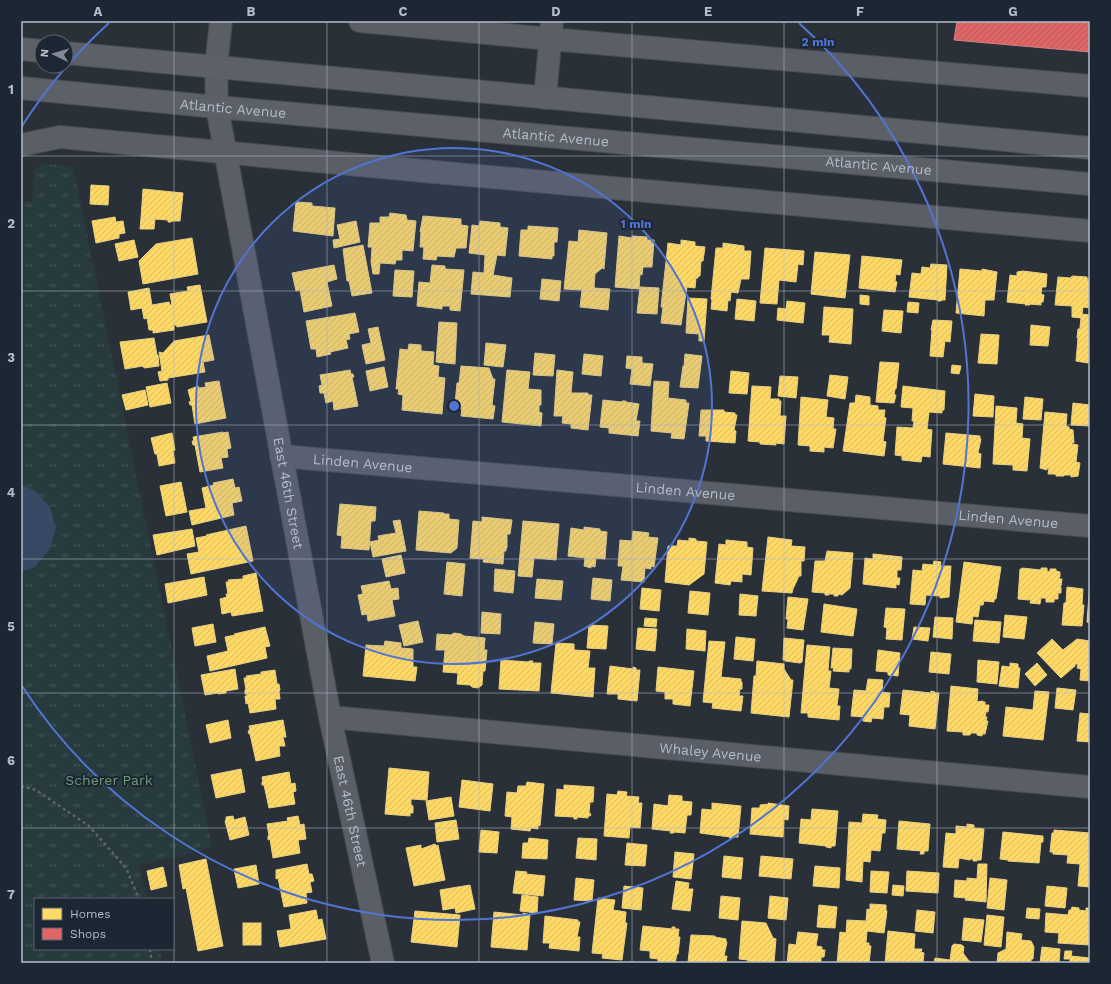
<svg xmlns="http://www.w3.org/2000/svg" width="1111" height="984" font-family="'Work Sans',sans-serif">
	<style>
		.grass { fill: url(#grass-tufts) }
		.water { fill: #384963 }
		.homes { fill: url(#homes-hatch); stroke: #e8d084 }
		.shops { fill: url(#shops-hatch); stroke: #d38084 }
		.lines { fill: none; stroke-linecap: round; stroke-linejoin: round }
		.minor-casing { stroke: #484c53; stroke-width: 24 }
		.major-casing { stroke: #484c55; stroke-width: 24 }
		.path { stroke: #5d636a; stroke-width: 2.5; stroke-dasharray: 3 3; stroke-linecap: butt }
		.minor { stroke: #5a5e66; stroke-width: 22 }
		.major { stroke: #5c6168; stroke-width: 22 }
		.grid { fill: none; stroke: #b4bcc9; stroke-width: 1; stroke-opacity: 0.55 }
		.ring { fill: none; stroke: #5274d3; stroke-width: 2 }
		.labels { text-anchor: middle; dominant-baseline: central; stroke-width: 4; stroke-linejoin: round; paint-order: stroke }
		.street-label { font-size: 14px; fill: #b4bcc9; stroke: #1d2633 }
		.park-label { font-size: 14px; fill: #6b9a76; stroke: #1d2633 }
		.centre { fill: #5274d3; stroke: #1d2633; stroke-width: 2 }
		.ring-label { font-size: 12px; text-anchor: middle; font-weight: bold; fill: #5274d3; stroke: #1d2633; stroke-width: 4; stroke-linejoin: round; paint-order: stroke }
		.neatline { fill: none; stroke: #b4bcc9; stroke-width: 1.5 }
		.grid-label { font-size: 13px; text-anchor: middle; font-weight: bold; fill: #b4bcc9 }
	</style>
	<defs>
		<pattern id="grass-tufts" width="24" height="20" patternUnits="userSpaceOnUse"><rect width="24" height="20" fill="#273a3e"/><path d="M3 7l-1-3M5 7V3M7 7l1-3M15 17l-1-3M17 17v-4M19 17l1-3" fill="none" stroke="#445559"/></pattern>
		<pattern id="homes-hatch" width="6" height="6" patternUnits="userSpaceOnUse"><rect width="6" height="6" fill="#ffd966"/><path d="M-1 1l2-2M0 6l6-6M5 7l2-2" fill="none" stroke="#d7b95e"/></pattern>
		<pattern id="shops-hatch" width="6" height="6" patternUnits="userSpaceOnUse"><rect width="6" height="6" fill="#e06666"/><path d="M-1 1l2-2M0 6l6-6M5 7l2-2" fill="none" stroke="#b65a5c"/></pattern>
	</defs>
	<rect width="100%" height="100%" fill="#2a3038"/>
	<!-- grass -->
	<polygon class="grass" points="41,164 73,166 212,847 139,866 147,899 35,899 35,949 159,949 163,963 21,963 21,201 32,202 34,171"/>
	<!-- water -->
	<polygon class="water" points="21,485 34,490 50,507 56,528 49,550 35,567 21,572"/>
	<!-- homes -->
	<g class="homes">
		<polygon points="91,185 109,186 108,205 90,204"/>
		<polygon points="143,189 183,193 180,221 172,221 171,222 168,222 168,220 141,218"/>
		<polygon points="296,202 312,203 312,206 335,208 333,236 293,231"/>
		<polygon points="390,213 406,215 407,220 416,221 413,251 402,250 402,260 396,260 395,264 380,263 379,274 373,274 371,262 372,247 368,247 370,223 380,223 380,217 389,217"/>
		<polygon points="423,216 461,219 461,225 468,226 466,248 456,248 454,257 437,256 436,260 423,259 424,247 420,247 421,232 420,232"/>
		<polygon points="115,217 116,222 123,221 125,233 119,234 119,238 96,243 92,221"/>
		<polygon points="141,218 155,219 154,229 140,229"/>
		<polygon points="356,221 360,242 334,248 333,240 340,239 337,225"/>
		<polygon points="480,221 500,223 500,227 508,228 505,256 497,255 493,275 512,278 510,297 471,294 473,272 484,273 485,255 469,253 472,225 479,226"/>
		<polygon points="528,226 558,228 557,242 554,242 554,256 552,256 552,259 519,256 521,230 528,230"/>
		<polygon points="579,230 607,233 604,269 602,268 595,274 594,288 610,289 608,310 580,307 582,290 564,289 569,241 578,242"/>
		<polygon points="619,236 632,238 632,236 647,237 647,240 654,240 652,267 643,267 642,275 640,274 639,289 615,287"/>
		<polygon points="192,238 198,274 143,284 139,261 156,244"/>
		<polygon points="134,240 138,257 119,261 115,244"/>
		<polygon points="681,240 695,242 695,246 705,247 703,261 701,261 700,276 698,276 698,278 696,278 695,288 687,287 681,325 661,323 663,307 661,307 668,243 681,245"/>
		<polygon points="723,243 744,246 744,251 751,251 749,279 741,279 738,293 731,292 730,301 728,300 727,311 711,309 712,300 711,299 716,248 723,248"/>
		<polygon points="363,245 372,293 352,296 349,281 347,281 343,249"/>
		<polygon points="765,248 804,251 803,265 798,264 796,282 779,280 777,304 760,303"/>
		<polygon points="815,252 850,255 845,298 811,294"/>
		<polygon points="862,256 902,260 900,275 896,274 895,281 897,282 895,292 859,288"/>
		<polygon points="931,264 947,265 945,300 941,300 941,301 938,301 938,300 909,297 912,273 921,274 922,267 930,268"/>
		<polygon points="334,265 337,279 327,282 332,306 304,312 300,290 296,291 292,273"/>
		<polygon points="432,265 445,266 445,269 464,270 460,311 450,310 450,306 442,306 442,309 417,306 419,282 430,283"/>
		<polygon points="960,269 982,271 982,269 997,272 994,300 985,300 984,316 956,313"/>
		<polygon points="395,270 414,271 412,297 393,296"/>
		<polygon points="1023,271 1047,274 1046,287 1042,287 1041,294 1044,295 1043,302 1041,302 1041,305 1030,304 1030,305 1025,305 1026,304 1007,302 1010,275 1017,276 1017,272"/>
		<polygon points="1072,276 1087,277 1087,279 1090,280 1090,308 1083,307 1082,314 1090,315 1090,358 1089,358 1088,363 1076,361 1078,338 1077,338 1078,329 1080,329 1080,327 1081,318 1072,317 1072,306 1055,305 1058,277 1071,278"/>
		<polygon points="542,279 561,281 559,301 540,299"/>
		<polygon points="200,285 207,322 177,327 176,325 174,325 174,330 153,333 153,330 149,330 147,318 144,319 142,308 131,310 128,292 149,288 152,305 169,302 170,305 172,305 170,294 188,291 187,287"/>
		<polygon points="640,287 659,288 657,314 637,313"/>
		<polygon points="860,295 869,296 869,305 860,304"/>
		<polygon points="688,298 707,299 704,341 699,341 699,334 686,333"/>
		<polygon points="737,299 756,301 754,321 735,319"/>
		<polygon points="787,301 805,303 803,323 777,320 778,308 786,309"/>
		<polygon points="908,302 919,303 918,313 907,312"/>
		<polygon points="824,307 853,309 851,344 829,342 830,335 822,335"/>
		<polygon points="884,310 903,311 901,333 882,331"/>
		<polygon points="355,313 359,332 349,334 350,339 346,340 348,348 330,352 331,354 317,357 316,349 311,349 306,321"/>
		<polygon points="933,320 952,321 950,342 945,341 943,357 930,356 932,330 931,330"/>
		<polygon points="439,322 457,323 455,364 436,362"/>
		<polygon points="1031,325 1050,327 1048,346 1030,345"/>
		<polygon points="378,327 385,360 366,364 362,345 371,343 368,329"/>
		<polygon points="981,334 999,335 997,364 978,363"/>
		<polygon points="209,335 214,360 203,362 205,372 168,378 168,380 160,381 158,372 162,371 159,352 163,353 174,341"/>
		<polygon points="154,338 157,355 158,355 159,366 144,368 143,366 125,369 120,342"/>
		<polygon points="486,343 506,345 503,367 484,365"/>
		<polygon points="409,344 421,345 421,351 434,352 433,365 439,366 438,377 445,378 442,414 402,410 403,395 398,394 399,389 396,389 400,349 408,350"/>
		<polygon points="535,353 555,355 553,376 533,375"/>
		<polygon points="584,354 603,356 601,376 582,374"/>
		<polygon points="685,354 702,356 698,388 680,387 683,366 684,366"/>
		<polygon points="627,356 642,357 642,363 653,364 650,386 630,384 632,369 626,368"/>
		<polygon points="880,362 899,363 896,389 895,389 894,395 896,395 894,403 876,402"/>
		<polygon points="952,365 961,366 959,374 951,373"/>
		<polygon points="461,366 489,368 493,379 495,379 492,405 495,406 493,419 461,416 462,409 453,408 453,404 455,404 457,383 459,383"/>
		<polygon points="384,367 388,387 370,391 366,371"/>
		<polygon points="350,370 351,374 353,374 354,377 352,377 358,406 334,410 333,401 326,403 324,393 320,393 319,386 322,385 320,375"/>
		<polygon points="507,370 530,372 528,389 541,390 541,405 539,405 539,412 542,413 541,426 502,422"/>
		<polygon points="557,370 573,372 571,393 588,393 588,395 592,395 588,430 571,428 571,424 562,423 563,416 554,416"/>
		<polygon points="731,371 749,373 747,394 729,393"/>
		<polygon points="830,375 848,377 845,399 827,396"/>
		<polygon points="780,376 798,377 796,398 778,396"/>
		<polygon points="219,381 226,418 195,424 192,405 190,405 189,402 191,401 188,390 198,386 199,388 206,387 205,383"/>
		<polygon points="654,381 669,382 668,398 686,400 686,403 689,403 684,439 671,438 672,433 651,431"/>
		<polygon points="167,383 171,403 150,407 146,387"/>
		<polygon points="752,386 771,387 770,399 779,399 779,401 781,401 780,416 786,416 784,444 776,443 776,445 760,444 760,442 748,441"/>
		<polygon points="903,386 945,391 944,410 942,410 942,413 929,412 927,429 932,430 930,457 922,456 921,462 902,460 902,456 895,455 897,427 913,428 914,421 912,421 913,408 901,407"/>
		<polygon points="145,390 148,405 126,410 122,395"/>
		<polygon points="975,394 994,396 993,417 973,416"/>
		<polygon points="856,395 870,397 870,405 878,406 878,410 885,410 884,417 886,418 883,441 886,442 884,456 843,451 850,403 855,403"/>
		<polygon points="801,397 828,400 826,417 834,418 833,429 836,429 833,448 824,447 824,452 810,451 810,446 798,445"/>
		<polygon points="1025,397 1043,399 1041,420 1023,419"/>
		<polygon points="603,400 622,402 622,401 626,401 626,402 639,404 636,421 640,421 638,436 609,433 609,428 600,427"/>
		<polygon points="1073,403 1090,405 1090,426 1071,425"/>
		<polygon points="996,406 1017,408 1016,423 1023,424 1022,438 1030,439 1027,471 1013,470 1013,465 993,464"/>
		<polygon points="701,410 724,410 724,412 735,413 735,415 737,415 734,430 736,431 735,443 706,441 706,436 699,436"/>
		<polygon points="1045,412 1067,414 1066,426 1069,427 1069,429 1073,430 1074,443 1072,442 1072,444 1078,445 1076,462 1080,463 1078,476 1071,477 1071,475 1064,475 1064,476 1056,476 1056,474 1048,474 1049,468 1047,468 1047,470 1040,468"/>
		<polygon points="223,432 223,433 228,432 231,448 227,449 228,457 221,458 223,468 200,472 195,445 193,445 192,441 194,441 193,437"/>
		<polygon points="172,433 175,450 173,451 175,463 159,466 157,454 155,454 151,438"/>
		<polygon points="946,433 980,436 980,439 981,439 978,453 981,454 980,468 943,464"/>
		<polygon points="233,479 235,488 239,487 242,501 232,503 234,515 192,525 189,511 206,508 202,488 214,485 213,483"/>
		<polygon points="181,482 187,512 166,516 160,486"/>
		<polygon points="340,504 376,507 375,521 371,521 369,550 341,548 342,536 337,535"/>
		<polygon points="419,511 444,513 444,514 449,514 449,519 459,520 457,548 451,553 416,550"/>
		<polygon points="482,517 512,520 510,534 507,534 507,548 506,548 506,551 504,551 503,564 483,562 484,559 470,558 473,521 482,522"/>
		<polygon points="400,520 406,551 373,557 370,542 379,540 378,536 396,533 393,521"/>
		<polygon points="523,521 559,524 556,560 534,558 532,577 518,576"/>
		<polygon points="246,526 253,561 191,574 187,554 199,552 196,538 207,536 206,535"/>
		<polygon points="584,527 600,529 600,531 607,532 605,559 596,558 595,567 591,566 591,568 584,566 585,558 568,556 571,528 584,530"/>
		<polygon points="192,529 195,546 157,555 153,535"/>
		<polygon points="633,531 649,533 648,537 658,538 654,567 651,566 651,569 645,568 644,582 621,580 623,566 618,566 620,540 632,541"/>
		<polygon points="768,537 792,540 791,546 805,547 804,561 801,561 801,576 799,576 793,589 792,593 762,591"/>
		<polygon points="689,538 696,539 696,541 707,542 704,574 689,585 665,582 668,546 677,546 678,540 689,541"/>
		<polygon points="726,540 747,542 747,547 753,548 751,575 742,574 742,582 731,581 730,585 715,583 719,544 726,545"/>
		<polygon points="827,551 853,553 850,588 842,595 838,594 838,596 834,596 834,594 829,594 829,595 825,595 825,593 812,592 815,561 825,561"/>
		<polygon points="873,554 902,557 901,570 897,570 897,578 900,578 899,585 896,584 896,588 863,584 865,558 873,559"/>
		<polygon points="401,555 405,573 386,577 382,559"/>
		<polygon points="934,561 941,562 940,566 951,566 949,597 940,598 940,596 926,595 925,605 910,604 913,570 922,571 923,564 933,565"/>
		<polygon points="447,562 465,564 462,596 444,594"/>
		<polygon points="964,562 1001,567 996,599 994,599 994,602 984,601 983,605 980,605 978,617 973,616 972,624 956,622"/>
		<polygon points="1022,568 1041,570 1041,568 1047,568 1047,571 1050,572 1050,569 1056,569 1056,571 1060,572 1060,577 1059,577 1059,579 1062,579 1061,586 1058,587 1061,587 1061,593 1058,593 1058,599 1054,599 1054,602 1046,602 1046,598 1041,598 1040,604 1030,603 1031,599 1029,600 1018,599 1020,569 1022,569"/>
		<polygon points="495,569 515,571 513,593 494,591"/>
		<polygon points="256,573 263,611 232,616 231,612 222,614 220,599 227,597 226,594 228,594 226,582 229,582 228,580 243,579 243,576"/>
		<polygon points="204,577 207,595 168,603 165,584"/>
		<polygon points="593,578 612,580 610,601 591,599"/>
		<polygon points="537,579 563,581 561,600 535,598"/>
		<polygon points="389,581 391,589 398,588 399,599 392,600 395,616 368,621 367,614 362,615 358,595 363,594 361,586"/>
		<polygon points="1090,583 1090,623 1087,622"/>
		<polygon points="1067,587 1083,589 1082,605 1084,605 1082,626 1062,625 1064,603 1066,603"/>
		<polygon points="642,588 661,590 659,611 640,609"/>
		<polygon points="690,591 710,593 708,615 688,613"/>
		<polygon points="740,594 758,596 756,616 739,615"/>
		<polygon points="788,597 808,599 803,630 787,628 788,619 786,619"/>
		<polygon points="824,604 857,609 853,636 821,632"/>
		<polygon points="886,608 905,609 902,640 886,639 887,628 884,627"/>
		<polygon points="482,612 501,614 500,634 481,633"/>
		<polygon points="1005,615 1027,617 1024,639 1003,637"/>
		<polygon points="935,617 953,618 952,639 933,637"/>
		<polygon points="645,618 657,619 656,627 644,626"/>
		<polygon points="975,620 1001,622 999,643 973,641"/>
		<polygon points="418,621 423,642 404,646 399,625"/>
		<polygon points="535,622 554,624 552,644 533,643"/>
		<polygon points="213,624 216,642 195,646 192,628"/>
		<polygon points="589,625 608,626 606,649 587,648"/>
		<polygon points="265,627 270,646 265,647 267,658 210,671 207,656 228,651 225,637 235,635 234,634"/>
		<polygon points="914,627 930,628 928,641 912,639"/>
		<polygon points="638,628 657,629 655,651 636,649"/>
		<polygon points="687,629 706,631 705,651 686,649"/>
		<polygon points="454,633 461,634 464,636 485,638 484,650 487,650 485,671 483,671 482,685 478,688 472,687 470,685 457,684 458,673 443,672 445,650 436,650 437,634 451,635"/>
		<polygon points="736,637 755,639 753,661 734,659"/>
		<polygon points="784,638 804,640 802,662 800,663 785,661 785,660 783,660"/>
		<polygon points="1052,639 1063,650 1077,639 1090,641 1090,681 1080,680 1081,669 1077,668 1078,664 1075,664 1075,666 1061,678 1037,653"/>
		<polygon points="385,641 401,643 401,648 413,649 413,667 417,667 415,681 363,676 366,645 384,646"/>
		<polygon points="709,641 725,642 721,677 741,679 741,682 742,682 742,689 740,689 739,696 743,696 741,711 712,708 713,703 703,702"/>
		<polygon points="556,643 574,644 574,650 590,651 588,668 595,668 593,697 551,693"/>
		<polygon points="807,645 830,647 828,671 831,671 829,688 839,689 837,706 840,706 839,720 808,717 808,713 801,713"/>
		<polygon points="833,648 852,649 851,669 849,669 849,672 833,671 834,668 831,668"/>
		<polygon points="878,650 900,653 898,676 888,675 888,672 876,671"/>
		<polygon points="931,652 951,654 949,674 929,672"/>
		<polygon points="501,660 529,662 529,661 533,661 532,663 541,663 539,691 499,689"/>
		<polygon points="978,660 999,662 997,684 977,682"/>
		<polygon points="757,661 784,664 784,669 791,680 793,680 789,717 751,713 754,676 756,676"/>
		<polygon points="1010,663 1018,664 1018,668 1020,668 1018,688 999,686 1002,666 1010,667"/>
		<polygon points="1037,663 1047,675 1035,686 1025,674"/>
		<polygon points="610,666 633,669 633,667 636,668 636,670 640,670 637,701 618,699 618,694 607,694"/>
		<polygon points="658,667 694,671 690,706 673,704 673,699 665,699 665,692 656,691"/>
		<polygon points="235,669 238,689 226,691 226,693 218,694 218,693 205,695 201,675"/>
		<polygon points="275,670 277,684 279,684 280,690 279,691 280,699 275,699 276,709 250,713 248,703 246,704 245,696 247,696 247,694 245,694 245,690 246,690 244,678 247,678 246,676 261,674 261,672"/>
		<polygon points="868,679 883,680 882,692 890,693 889,707 884,707 883,719 872,718 871,722 863,721 863,717 851,716 854,690 866,691"/>
		<polygon points="951,686 978,689 977,702 983,701 983,702 985,702 985,705 989,705 988,712 984,712 986,713 985,717 987,717 986,721 988,721 985,734 982,734 982,736 977,735 977,733 971,733 970,735 963,735 963,732 947,731"/>
		<polygon points="1057,688 1076,690 1073,710 1055,708"/>
		<polygon points="903,690 931,693 931,691 935,692 935,693 939,693 935,729 909,726 910,715 900,714"/>
		<polygon points="1035,691 1049,692 1043,740 1003,736 1006,707 1033,710"/>
		<polygon points="1080,713 1090,714 1090,742 1077,741"/>
		<polygon points="228,720 231,738 210,743 206,725"/>
		<polygon points="283,720 286,737 283,737 285,746 279,746 280,756 256,761 250,734 249,734 248,731 250,730 249,726"/>
		<polygon points="389,768 429,772 427,800 411,799 411,805 413,806 413,813 410,813 410,816 385,814"/>
		<polygon points="241,769 245,792 216,798 211,775"/>
		<polygon points="289,772 291,784 295,783 296,791 293,792 295,804 269,808 264,785 262,785 262,782 263,782 262,777"/>
		<polygon points="462,780 493,784 490,811 459,807"/>
		<polygon points="527,782 544,784 540,826 538,825 538,829 531,828 530,831 511,829 512,817 505,816 507,792 517,793 518,786 526,786"/>
		<polygon points="564,785 594,787 593,802 590,802 589,813 591,814 590,816 588,816 588,818 577,817 577,819 574,819 574,817 555,816 557,789 564,790"/>
		<polygon points="618,791 627,792 626,796 639,797 638,803 642,803 640,828 630,827 629,838 604,836 607,794 617,795"/>
		<polygon points="669,795 682,796 682,801 692,802 691,815 687,815 685,833 674,832 674,833 670,833 671,831 652,829 654,804 668,806"/>
		<polygon points="451,797 454,816 429,820 426,801"/>
		<polygon points="712,803 741,806 738,837 733,837 733,838 729,838 730,837 700,833 702,809 712,810"/>
		<polygon points="768,803 789,806 788,820 784,819 783,837 750,834 752,808 760,808 760,805 769,804"/>
		<polygon points="812,809 838,811 835,846 831,846 831,848 826,847 826,846 799,843 801,819 811,820"/>
		<polygon points="863,814 878,815 877,819 886,820 885,833 882,833 880,851 871,850 870,862 863,861 862,882 846,880 849,822 862,823"/>
		<polygon points="233,816 234,820 245,817 249,835 230,840 225,821 226,820 226,817"/>
		<polygon points="298,816 300,825 304,824 306,839 298,840 300,853 273,858 270,839 268,840 268,836 269,836 267,824 288,821 287,818"/>
		<polygon points="456,820 459,839 437,842 435,823"/>
		<polygon points="899,821 930,824 928,851 924,851 924,854 920,854 921,851 897,849"/>
		<polygon points="967,824 974,825 974,828 984,829 981,860 977,860 977,861 973,861 973,859 970,859 970,860 959,858 958,868 943,867 946,833 956,834 956,826 967,827"/>
		<polygon points="481,830 499,832 497,853 479,852"/>
		<polygon points="1054,830 1090,833 1090,887 1078,886 1080,864 1067,863 1068,855 1053,854 1053,852 1050,852 1052,833 1054,833"/>
		<polygon points="1003,832 1043,836 1043,842 1041,842 1039,863 1008,861 1008,860 1000,859"/>
		<polygon points="529,838 548,840 547,859 522,858 523,843 528,843"/>
		<polygon points="578,838 597,839 596,860 576,858"/>
		<polygon points="627,843 647,845 645,866 625,865"/>
		<polygon points="435,844 436,846 438,845 445,880 414,886 406,848 421,845 421,849"/>
		<polygon points="675,852 694,854 691,879 673,877"/>
		<polygon points="724,856 743,858 741,879 722,877"/>
		<polygon points="761,856 793,859 791,879 759,876"/>
		<polygon points="206,859 223,946 198,951 186,888 183,889 179,865"/>
		<polygon points="307,864 309,874 312,874 314,881 310,882 312,892 306,893 307,903 284,907 278,878 276,879 276,870"/>
		<polygon points="978,864 987,864 986,902 965,900 966,898 954,897 955,880 967,881 967,878 977,879"/>
		<polygon points="256,865 259,884 238,888 234,869"/>
		<polygon points="815,866 840,868 839,888 813,886"/>
		<polygon points="163,867 167,886 151,890 147,871"/>
		<polygon points="516,871 527,872 526,874 545,876 543,896 513,893"/>
		<polygon points="871,871 889,872 887,893 870,892"/>
		<polygon points="907,871 939,873 938,893 906,891"/>
		<polygon points="576,878 594,880 592,901 574,900"/>
		<polygon points="990,878 1007,880 1004,910 987,908"/>
		<polygon points="676,881 689,883 688,889 693,889 690,911 672,909"/>
		<polygon points="470,885 475,909 456,913 455,908 443,910 440,890"/>
		<polygon points="893,885 904,886 903,896 892,895"/>
		<polygon points="624,886 643,888 641,910 622,908"/>
		<polygon points="1047,886 1067,888 1065,908 1045,906"/>
		<polygon points="522,895 538,897 537,913 520,911"/>
		<polygon points="721,896 740,898 738,920 719,918"/>
		<polygon points="770,896 788,898 786,920 768,918"/>
		<polygon points="598,898 615,900 613,910 626,912 625,923 627,923 622,960 602,958 603,954 592,953"/>
		<polygon points="870,904 886,905 886,911 887,911 884,933 867,931 866,943 869,943 869,946 871,946 869,963 837,963 840,932 846,933 847,920 866,921 867,909 870,910"/>
		<polygon points="819,905 837,907 835,928 817,927"/>
		<polygon points="1072,907 1079,908 1079,910 1086,911 1086,908 1090,908 1090,945 1058,943 1059,933 1045,932 1046,913 1068,915 1069,910 1071,910"/>
		<polygon points="1027,908 1040,909 1039,919 1026,918"/>
		<polygon points="316,910 318,920 322,919 326,939 280,947 277,931 291,929 289,915"/>
		<polygon points="917,910 935,912 933,933 915,931"/>
		<polygon points="415,911 460,915 457,947 411,942"/>
		<polygon points="494,912 523,915 523,913 530,915 527,950 491,947"/>
		<polygon points="987,915 1004,917 1001,947 984,945"/>
		<polygon points="545,916 578,920 578,922 580,922 577,937 580,937 579,951 549,948 550,943 543,943"/>
		<polygon points="964,918 984,920 981,942 962,940"/>
		<polygon points="742,921 766,923 773,938 776,939 774,963 748,963 748,960 739,959"/>
		<rect x="243" y="923" width="18" height="22"/>
		<polygon points="643,926 672,929 672,927 675,927 675,929 679,929 678,937 680,937 678,954 677,954 675,963 658,963 658,959 650,958 650,951 640,950"/>
		<polygon points="888,931 915,934 914,949 922,949 921,952 924,953 923,963 885,963"/>
		<polygon points="798,932 818,934 816,946 822,947 822,950 825,950 824,957 821,957 821,963 787,963 789,944 796,945"/>
		<polygon points="1007,932 1022,934 1021,940 1031,941 1034,947 1033,959 1031,959 1031,963 997,963 998,953 1006,949"/>
		<polygon points="691,935 715,936 715,937 726,939 726,942 727,942 724,956 727,956 726,963 696,963 688,962"/>
		<polygon points="954,944 962,945 964,947 963,953 969,961 971,962 971,963 934,963 935,958 950,960 952,946"/>
		<polygon points="1042,947 1060,949 1059,963 1040,963"/>
		<polygon points="1065,951 1072,951 1071,956 1090,958 1090,963 1070,963 1070,959 1064,959"/>
	</g>
	<!-- shops -->
	<polygon class="shops" points="957,21 1090,21 1090,52 954,40"/>
	<g class="lines">
		<defs>
			<g id="minor">
				<path id="s1" d="M221 21 216 67 217 107 330 717 383 963"/>
				<polyline points="360,21 550,39 1090,86"/>
				<polyline points="545,98 552,21"/>
				<polyline points="21,145 60,137 424,171 1090,231"/>
				<path id="s2" d="M281 456 1090 526"/>
				<path id="s3" d="M330 717 1090 787"/>
			</g>
			<g id="major">
				<polyline points="21,49 42,51"/>
				<polyline points="66,53 1090,148"/>
				<path id="s4" d="M21 88 217 107 1090 184"/>
			</g>
		</defs>
		<!-- minor casing -->
		<use href="#minor" class="minor-casing"/>
		<!-- major casing -->
		<use href="#major" class="major-casing"/>
		<!-- path -->
		<g class="path">
			<polyline points="21,786 36,790 89,826 126,868 139,899"/>
			<polyline points="150,949 152,963"/>
		</g>
		<!-- minor -->
		<use href="#minor" class="minor"/>
		<!-- major -->
		<use href="#major" class="major"/>
	</g>
	<!-- grid -->
	<path class="grid" d="M174 21V963M327 21V963M479 21V963M632 21V963M784 21V963M937 21V963M21 156H1090M21 291H1090M21 425H1090M21 559H1090M21 693H1090M21 828H1090"/>
	<!-- distance rings -->
	<circle cx="454" cy="406" r="258" fill="#5274d3" fill-opacity=".12"/>
	<g class="ring">
		<circle cx="454" cy="406" r="258"/>
		<path d="M22 126A515 515 0 0 1 109 23M799 23A515 515 0 1 1 22 686"/>
	</g>
	<g class="labels">
		<!-- street labels -->
		<g class="street-label">
			<text stroke="none"><textPath href="#s4" startOffset="213">Atlantic Avenue</textPath></text>
			<text stroke="none"><textPath href="#s4" startOffset="537">Atlantic Avenue</textPath></text>
			<text stroke="none"><textPath href="#s4" startOffset="861">Atlantic Avenue</textPath></text>
			<text stroke="none"><textPath href="#s2" startOffset="82">Linden Avenue</textPath></text>
			<text stroke="none"><textPath href="#s2" startOffset="406">Linden Avenue</textPath></text>
			<text stroke="none"><textPath href="#s1" startOffset="479">East 46th Street</textPath></text>
			<text stroke="none"><textPath href="#s2" startOffset="730">Linden Avenue</textPath></text>
			<text stroke="none"><textPath href="#s3" startOffset="382">Whaley Avenue</textPath></text>
			<text stroke="none"><textPath href="#s1" startOffset="803">East 46th Street</textPath></text>
		</g>
		<!-- park labels -->
		<g class="park-label">
			<text x="109" y="780">Scherer Park</text>
		</g>
	</g>
	<circle cx="454" cy="406" r="6" class="centre"/>
	<g class="ring-label">
		<text x="818" y="46">2 min</text>
		<text x="636" y="228">1 min</text>
	</g>
	<!-- border -->
	<rect width="1111" height="984" fill="none" stroke="#1d2633" stroke-width="44"/>
	<!-- legend -->
	<rect x="34" y="898" width="140" height="52" fill="#1d2633" stroke="#59626f"/>
	<rect x="42" y="908" width="20" height="12" fill="#ffd966" stroke="#59626f"/>
	<text x="70" y="918" font-size="12" fill="#b4bcc9">Homes</text>
	<rect x="42" y="928" width="20" height="12" fill="#e06666" stroke="#59626f"/>
	<text x="70" y="938" font-size="12" fill="#b4bcc9">Shops</text>
	<!-- north arrow -->
	<g transform="translate(54 54) rotate(275)"><circle r="19" fill="#1d2633" stroke="#59626f"/>
	<path d="M0-3L7 15L0 10L-7 15Z" fill="#848b96"/>
	<text y="-6" font-size="11" font-weight="bold" text-anchor="middle" fill="#b4bcc9">N</text>
	</g>
	<rect x="22" y="22" width="1067" height="940" class="neatline"/>
	<g class="grid-label">
		<text x="98" y="16">A</text>
		<text x="251" y="16">B</text>
		<text x="403" y="16">C</text>
		<text x="556" y="16">D</text>
		<text x="708" y="16">E</text>
		<text x="860" y="16">F</text>
		<text x="1013" y="16">G</text>
		<text x="11" y="94">1</text>
		<text x="11" y="228">2</text>
		<text x="11" y="362">3</text>
		<text x="11" y="497">4</text>
		<text x="11" y="631">5</text>
		<text x="11" y="765">6</text>
		<text x="11" y="899">7</text>
	</g>
</svg>
